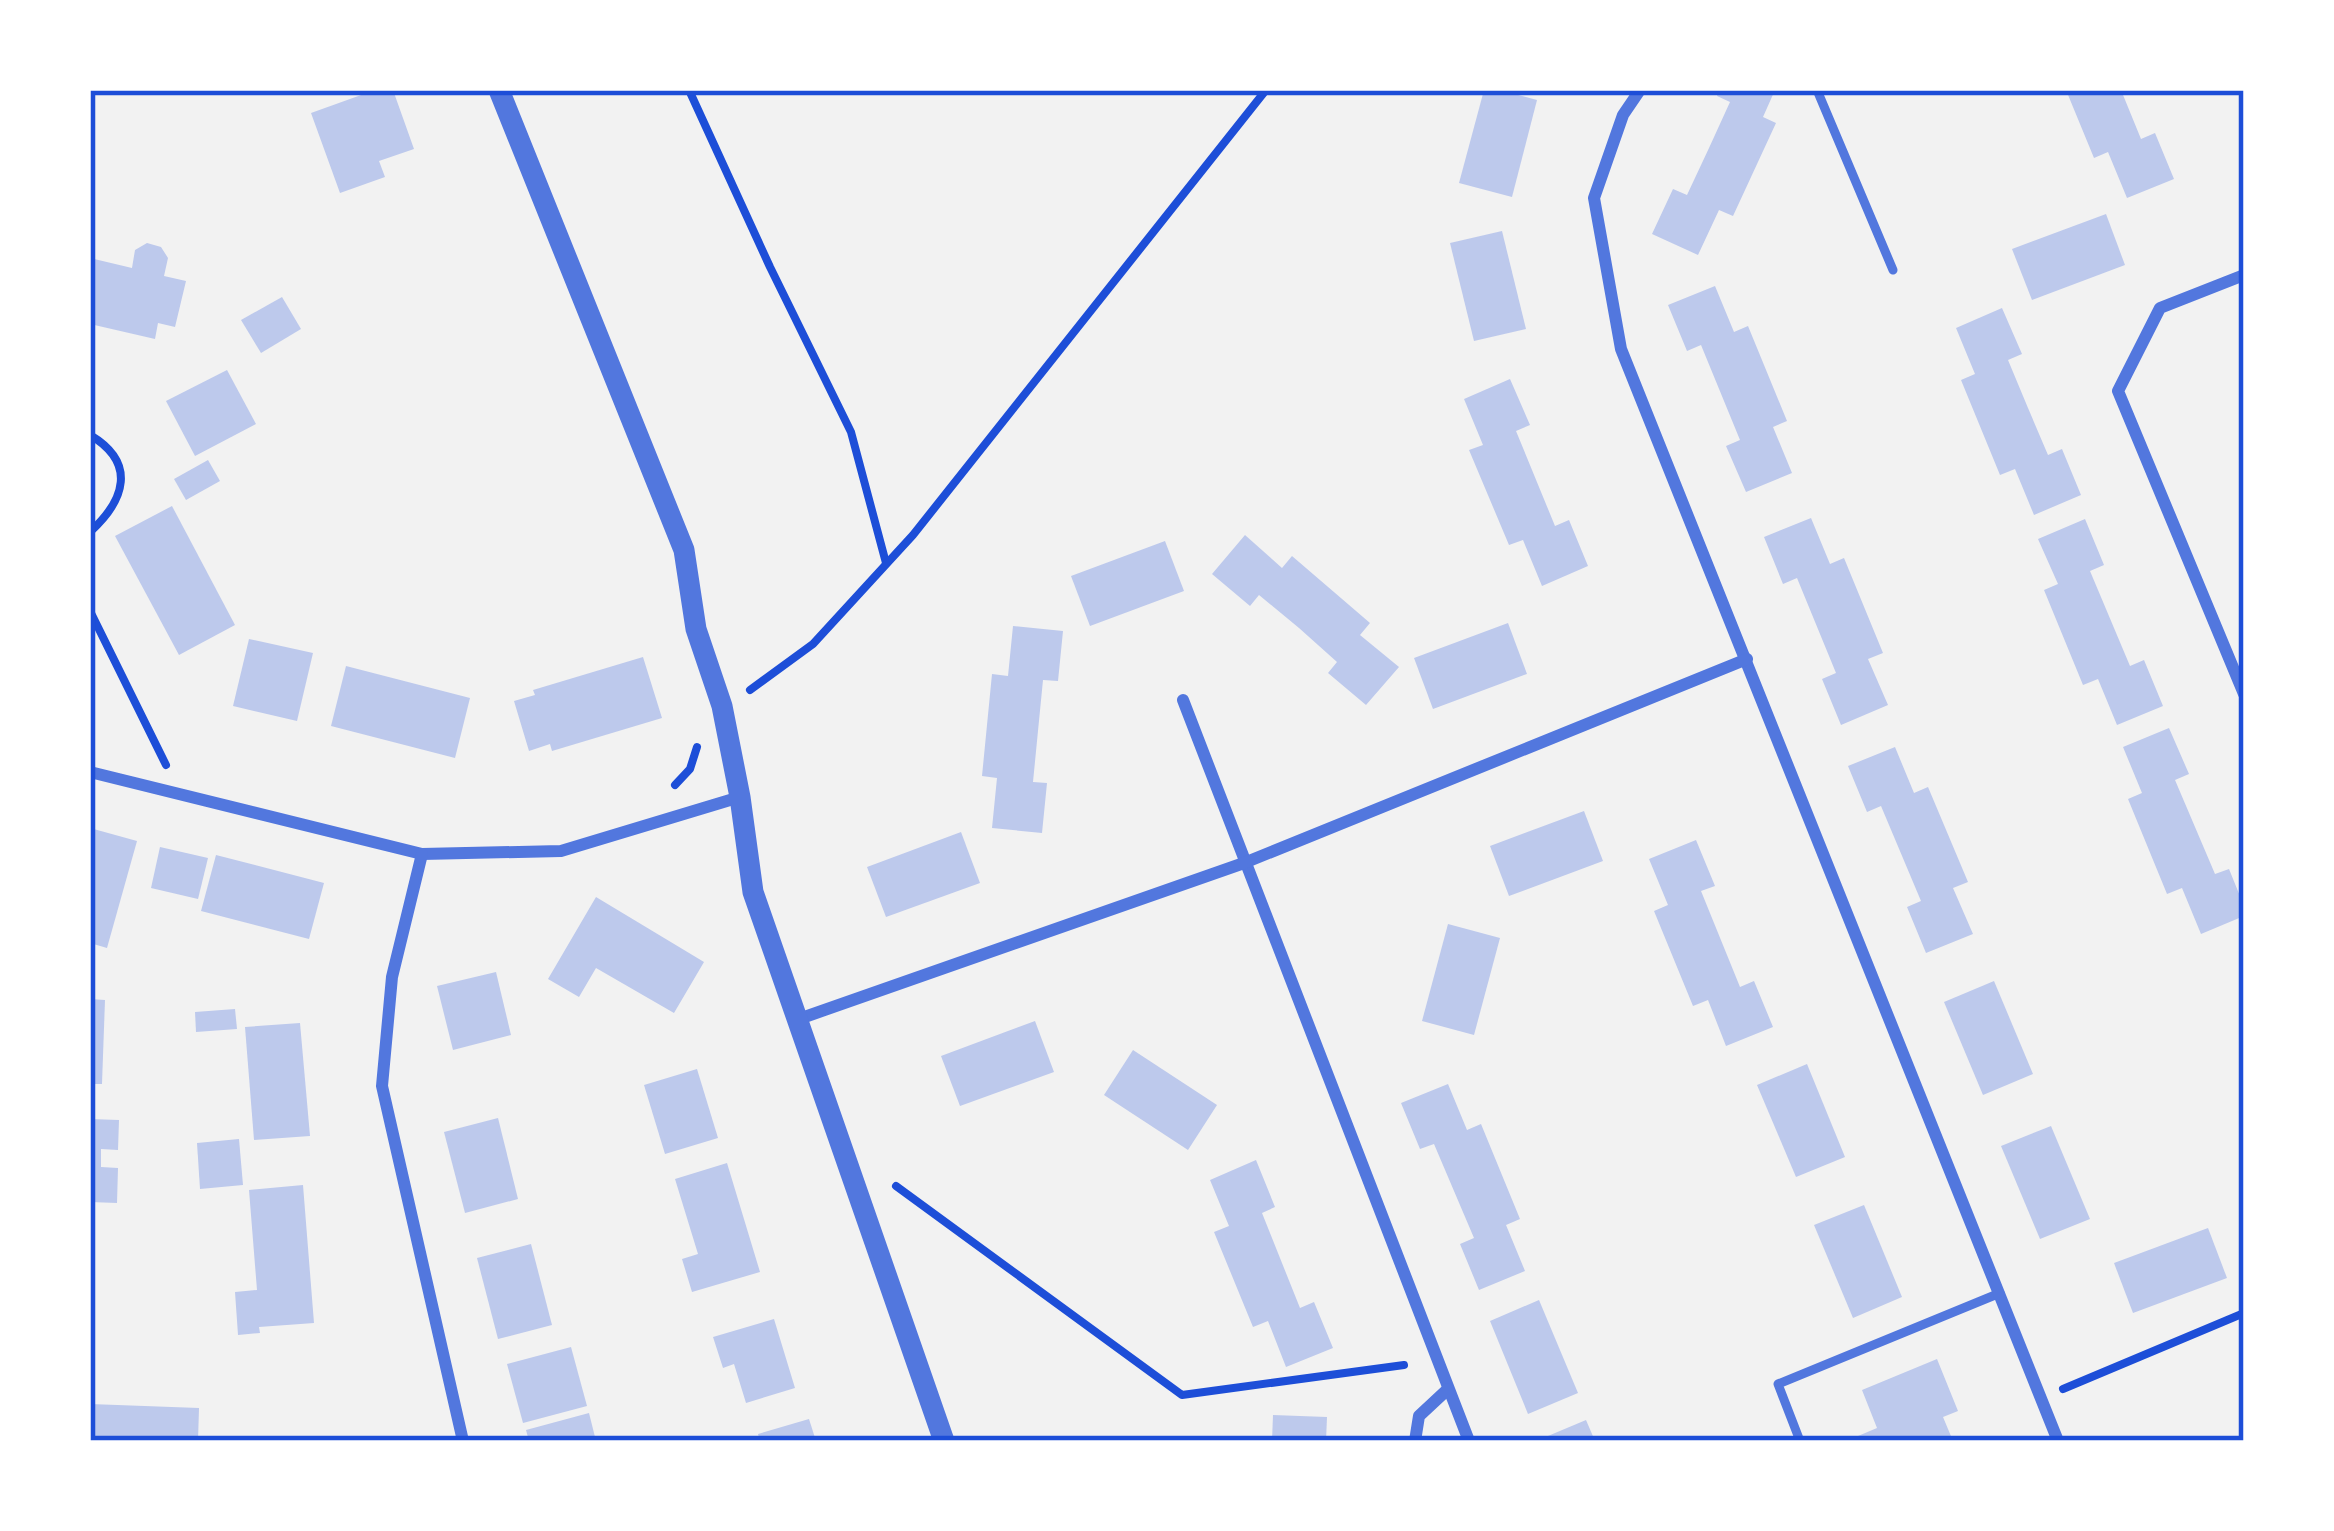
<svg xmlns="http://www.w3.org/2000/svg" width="2334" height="1531" font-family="'Noto Serif',serif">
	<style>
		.building { fill: #bdc9ec }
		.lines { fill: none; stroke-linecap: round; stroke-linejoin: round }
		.path { stroke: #1d4ed8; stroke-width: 8 }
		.service { stroke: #5277de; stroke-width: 9 }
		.minor { stroke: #5277de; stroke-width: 12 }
		.tertiary { stroke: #5277de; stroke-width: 21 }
		.neatline { fill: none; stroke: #1d4ed8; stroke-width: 4.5 }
	</style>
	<rect width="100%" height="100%" fill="#f2f2f2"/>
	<!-- building -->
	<g class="building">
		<polygon points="375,90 393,90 414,149 379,161 385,177 340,193 311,113"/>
		<polygon points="1484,90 1499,90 1537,100 1512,197 1459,183"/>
		<polygon points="1719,90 1775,90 1763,117 1776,123 1733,216 1719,210 1698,255 1652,234 1673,189 1687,195 1709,148 1730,102 1717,96"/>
		<polygon points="2066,90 2121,90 2141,139 2155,133 2174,179 2127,198 2108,152 2094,158"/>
		<polygon points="2106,214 2125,265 2032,300 2012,249"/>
		<polygon points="1502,231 1526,329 1474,341 1450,243"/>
		<polygon points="147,243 161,247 168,258 164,276 186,281 175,327 158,323 155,339 90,324 90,258 132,268 135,250"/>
		<polygon points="1715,286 1734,332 1748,326 1787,421 1773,427 1792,473 1746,492 1726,446 1740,440 1701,345 1687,351 1668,305"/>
		<polygon points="282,297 301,329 261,353 241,320"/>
		<polygon points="2002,308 2022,354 2008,360 2028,408 2048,455 2062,449 2081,495 2034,515 2015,469 2000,475 1961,380 1975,374 1956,328"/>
		<polygon points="227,370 256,424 195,456 166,401"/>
		<polygon points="1510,379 1530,425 1516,431 1555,526 1569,520 1588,566 1542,586 1523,540 1509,545 1469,450 1483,445 1464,399"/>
		<polygon points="208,460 220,481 186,500 174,479"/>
		<polygon points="172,506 235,625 179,655 115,536"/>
		<polygon points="1811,518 1830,564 1844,558 1883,653 1868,659 1888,705 1841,725 1822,679 1836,673 1797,578 1783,584 1764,537"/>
		<polygon points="2085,519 2104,565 2090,571 2130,666 2144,660 2163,706 2117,725 2098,679 2083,685 2044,590 2058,584 2038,539"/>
		<polygon points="1245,535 1282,568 1292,556 1370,623 1360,635 1399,667 1366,705 1328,673 1337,662 1299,628 1259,595 1250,606 1212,574"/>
		<polygon points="1165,541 1184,591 1090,626 1071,576"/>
		<polygon points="1508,623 1527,674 1433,709 1414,658"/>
		<polygon points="1013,626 1063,631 1058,681 1043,680 1033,782 1047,783 1042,833 992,828 997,778 982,776 992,674 1008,676"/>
		<polygon points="249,639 313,653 297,721 233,706"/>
		<polygon points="643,657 662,718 552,751 550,744 529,751 514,701 535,695 533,690"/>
		<polygon points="346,666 470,698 455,758 331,726"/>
		<polygon points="2169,728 2189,774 2175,780 2215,874 2229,869 2244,906 2244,916 2201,934 2182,888 2167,894 2128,799 2142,793 2123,747"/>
		<polygon points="1895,747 1914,793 1928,787 1968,882 1953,888 1973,934 1926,953 1907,907 1921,901 1881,806 1867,812 1848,766"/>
		<polygon points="1584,811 1603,861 1509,896 1490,846"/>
		<polygon points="90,828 137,841 107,948 90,943"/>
		<polygon points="961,832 980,883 886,917 867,867"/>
		<polygon points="1696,840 1715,886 1701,891 1740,987 1754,981 1773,1027 1726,1046 1708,1000 1693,1006 1654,911 1668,905 1649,859"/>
		<polygon points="160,847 208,858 198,899 151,888"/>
		<polygon points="216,855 324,883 309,939 201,911"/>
		<polygon points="596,897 704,962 674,1013 596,968 579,997 548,979"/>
		<polygon points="1448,924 1500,938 1474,1035 1422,1021"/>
		<polygon points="496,972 511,1035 453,1050 437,986"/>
		<polygon points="1994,981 2033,1074 1983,1095 1944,1002"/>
		<polygon points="90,999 105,1000 102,1084 90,1084"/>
		<polygon points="235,1009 237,1029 196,1032 195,1012"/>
		<polygon points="1035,1021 1054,1072 960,1106 941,1056"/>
		<polygon points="300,1023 310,1136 254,1140 245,1027"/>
		<polygon points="1133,1050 1217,1105 1188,1150 1104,1095"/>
		<polygon points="1807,1064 1845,1157 1796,1177 1757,1085"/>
		<polygon points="697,1069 718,1138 665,1154 644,1085"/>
		<polygon points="1448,1084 1467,1130 1481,1124 1520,1219 1506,1225 1525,1271 1479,1290 1460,1244 1474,1238 1434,1144 1420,1149 1401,1103"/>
		<polygon points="498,1118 518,1199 465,1213 444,1132"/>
		<polygon points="90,1119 119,1120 118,1150 101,1149 101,1167 118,1168 117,1203 90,1202"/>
		<polygon points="2051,1126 2090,1219 2040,1239 2001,1146"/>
		<polygon points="239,1139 243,1185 200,1189 197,1143"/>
		<polygon points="1256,1160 1275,1207 1262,1213 1300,1308 1314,1302 1333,1348 1286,1367 1268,1321 1253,1327 1214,1232 1229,1226 1210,1180"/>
		<polygon points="727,1163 760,1272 692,1292 682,1259 698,1254 675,1179"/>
		<polygon points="303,1185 314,1323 259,1327 260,1333 238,1335 235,1292 257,1290 249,1190"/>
		<polygon points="1864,1205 1902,1297 1853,1318 1814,1225"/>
		<polygon points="2208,1228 2227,1278 2133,1313 2114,1263"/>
		<polygon points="531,1244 552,1325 498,1339 477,1258"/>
		<polygon points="1539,1300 1578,1393 1528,1414 1490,1321"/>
		<polygon points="774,1319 795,1388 746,1403 734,1364 723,1368 713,1337"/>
		<polygon points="571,1347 587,1406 523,1423 507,1364"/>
		<polygon points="1937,1359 1958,1411 1943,1417 1953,1441 1860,1441 1858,1436 1877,1428 1862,1390"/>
		<polygon points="90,1404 199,1408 198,1441 90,1441"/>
		<polygon points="589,1413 595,1437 580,1441 529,1441 526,1430"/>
		<polygon points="1273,1415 1327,1417 1326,1441 1272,1441"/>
		<polygon points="809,1419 816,1441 760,1441 758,1434"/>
		<polygon points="1586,1420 1595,1441 1536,1441"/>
	</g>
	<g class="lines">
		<!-- path -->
		<g class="path">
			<polyline points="689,90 770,267 851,432 886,563"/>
			<path d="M90 435C137 463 125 500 90 532"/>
			<polyline points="90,611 166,765"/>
			<polyline points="750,690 813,644 913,535 1266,90"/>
			<polyline points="675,785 690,769 697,747"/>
			<polyline points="896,1186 1182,1395 1404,1365"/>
			<polyline points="2063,1389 2244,1313"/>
		</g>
		<!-- service -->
		<g class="service">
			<polyline points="1817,90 1893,270"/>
			<polyline points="1800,1441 1778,1384 2000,1293"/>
		</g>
		<!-- minor -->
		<g class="minor">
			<polyline points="1640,90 1623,115 1594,198 1621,349 2058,1441"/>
			<polyline points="2244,275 2160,308 2118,391 2244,694"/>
			<polyline points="1183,700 1469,1441"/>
			<polyline points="90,772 422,854 561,851 740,797"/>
			<polyline points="422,854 392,977 382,1086 463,1441"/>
			<polyline points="796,1020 1244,863 1747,659"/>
			<polyline points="1415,1441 1419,1416 1448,1389"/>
		</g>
		<!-- tertiary -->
		<polyline class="tertiary" points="499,90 684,550 696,629 722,706 740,797 753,892 944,1441"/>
	</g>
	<!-- border -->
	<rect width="2334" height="1531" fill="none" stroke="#ffffff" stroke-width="186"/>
	<rect x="93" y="93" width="2148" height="1345" class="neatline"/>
</svg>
